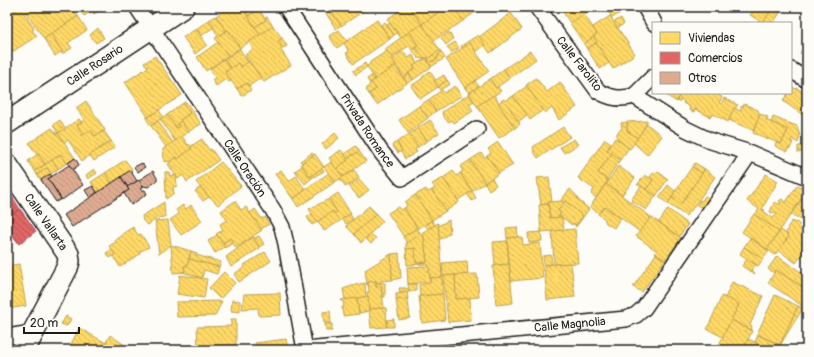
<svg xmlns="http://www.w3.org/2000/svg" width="814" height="357" font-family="Pangolin,sans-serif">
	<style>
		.homes { fill: url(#homes-back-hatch); stroke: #bba050 }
		.shops { fill: url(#shops-back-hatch); stroke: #a55050 }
		.building { fill: url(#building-back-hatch); stroke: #1c1c1c }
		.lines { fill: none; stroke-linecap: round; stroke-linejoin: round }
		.minor-casing { stroke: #1c1c1c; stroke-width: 18 }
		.secondary-casing { stroke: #1c1c1c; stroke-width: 24 }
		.minor { stroke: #fdfcf7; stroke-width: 15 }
		.secondary { stroke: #fdfcf7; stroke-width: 21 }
		.labels { text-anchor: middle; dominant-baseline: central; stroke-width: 4; stroke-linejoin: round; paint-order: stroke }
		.street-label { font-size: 12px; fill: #1c1c1c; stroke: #fdfcf7 }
	</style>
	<defs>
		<pattern id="homes-back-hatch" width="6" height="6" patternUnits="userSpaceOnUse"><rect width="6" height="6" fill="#ffd966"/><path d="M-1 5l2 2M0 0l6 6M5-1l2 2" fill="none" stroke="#daba58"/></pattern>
		<pattern id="shops-back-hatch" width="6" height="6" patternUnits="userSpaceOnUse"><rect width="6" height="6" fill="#e06666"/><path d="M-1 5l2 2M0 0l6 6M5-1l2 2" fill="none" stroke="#b55353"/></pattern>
		<pattern id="building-back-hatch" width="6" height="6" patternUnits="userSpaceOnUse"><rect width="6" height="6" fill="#deab91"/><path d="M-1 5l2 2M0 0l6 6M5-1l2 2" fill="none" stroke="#be937c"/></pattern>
	</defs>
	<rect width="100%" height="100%" fill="#fdfcf7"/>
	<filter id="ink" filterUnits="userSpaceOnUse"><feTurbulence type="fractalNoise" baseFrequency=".025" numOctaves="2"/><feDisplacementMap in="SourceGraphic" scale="8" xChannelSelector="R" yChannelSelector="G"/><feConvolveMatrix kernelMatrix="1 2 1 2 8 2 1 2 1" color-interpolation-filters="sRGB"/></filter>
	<g filter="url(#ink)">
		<!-- homes -->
		<g class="homes">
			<polygon points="20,7 34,29 32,30 37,36 12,52 7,44 7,20 12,16 10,13"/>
			<polygon points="22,7 72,7 78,16 44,39"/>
			<polygon points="78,7 102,7 103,8 94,14 92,11 84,16"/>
			<polygon points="229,7 242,7 260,35 240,48 228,30 226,31 216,16"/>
			<polygon points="242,7 253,7 256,12 248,16"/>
			<polygon points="322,7 329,7 341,25 336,29"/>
			<polygon points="336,7 363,7 365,10 341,26 331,10"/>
			<polygon points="405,7 409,7 422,24 401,38 387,19"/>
			<polygon points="416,7 441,7 442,10 422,24 412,10"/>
			<polygon points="446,7 454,7 463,21 433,41 422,24"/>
			<polygon points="454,7 476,7 478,10 463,21"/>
			<polygon points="560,7 593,7 594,8 570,23"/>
			<polygon points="604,7 625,7 625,10 612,18 609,12 608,13"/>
			<polygon points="756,7 774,7 763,23 750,15"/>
			<polygon points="773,8 780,13 773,23 765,23 763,22"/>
			<polygon points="259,9 266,20 255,27 248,16"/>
			<polygon points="511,13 522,29 490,53 479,37"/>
			<polygon points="584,14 597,34 584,44 570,23"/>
			<polygon points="78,16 87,30 68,43 72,48 62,54 61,52 62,51 51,34"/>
			<polygon points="216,16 226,31 218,36 209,20"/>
			<polygon points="610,16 635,54 613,69 596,43 597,42 593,37 597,34 593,27"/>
			<polygon points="267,17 273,26 260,35 255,27 266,20 265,18"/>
			<polygon points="621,18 624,24 617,28 614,22"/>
			<polygon points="209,20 214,27 201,36 196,29"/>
			<polygon points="377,20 390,39 353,64 346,53 349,52 344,43"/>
			<polygon points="385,22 394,35 390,39 381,25"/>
			<polygon points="390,23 397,33 394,35 387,25"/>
			<polygon points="422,24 440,50 429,58 424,58 415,47 418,45 409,32"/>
			<polygon points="273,26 282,38 278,41 283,48 281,50 291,65 264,82 245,55 253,49 249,42"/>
			<polygon points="98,28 104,38 96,43 90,35"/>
			<polygon points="196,29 207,45 195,54 183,37"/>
			<polygon points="228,30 240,48 228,56 215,38"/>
			<polygon points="339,30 347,41 337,48 329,36"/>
			<polygon points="409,32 418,45 412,50 409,46 391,57 385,49"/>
			<polygon points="449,32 453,39 446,45 441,38"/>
			<polygon points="51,34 62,51 55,56 44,39"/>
			<polygon points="478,35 485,45 476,52 470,43 462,48 461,46"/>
			<polygon points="593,37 597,42 587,49 584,44"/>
			<polygon points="282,38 287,46 283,48 278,41"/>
			<polygon points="218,42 228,56 206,71 197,57"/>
			<polygon points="455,42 459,48 451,53 447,47"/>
			<polygon points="807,42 807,57 800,53"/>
			<polygon points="470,43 489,71 465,88 446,59"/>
			<polygon points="596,43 609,63 600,69 587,49"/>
			<polygon points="416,47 424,58 426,58 424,59 418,58 412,50"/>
			<polygon points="240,49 248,62 241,67 238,63 231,69 224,60"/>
			<polygon points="440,50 441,52 439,54 437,59 431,62 427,58 429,58"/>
			<polygon points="387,51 397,65 375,80 367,66 370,64 370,62"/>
			<polygon points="403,51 408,58 413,55 417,64 413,66 415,69 404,78 392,58"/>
			<polygon points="530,51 536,59 510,78 504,69"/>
			<polygon points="441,52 445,58 431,67 428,61 429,60 431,62 437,59 439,54"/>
			<polygon points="155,56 182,95 148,117 125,82 148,67 144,63"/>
			<polygon points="426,58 431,67 413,80 409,74 408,75 407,74 415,69 413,66"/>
			<polygon points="224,59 231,69 225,72 231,81 229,82 226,79 216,86 212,80 215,78 210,69"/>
			<polygon points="249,61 261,78 249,86 247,83 237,89 225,72 238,63 241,67"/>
			<polygon points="365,63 367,67 356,75 353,71"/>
			<polygon points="395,66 407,83 377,105 369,94 376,89 371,82"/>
			<polygon points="504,69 510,78 496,88 490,79"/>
			<polygon points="430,71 435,79 434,81 438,87 420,99 411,86 423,78 422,77"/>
			<polygon points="409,74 413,80 407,83 404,78"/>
			<polygon points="373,75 375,80 371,82 376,89 369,94 366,90 370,84 367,79"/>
			<polygon points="444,75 447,80 438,87 434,81"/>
			<polygon points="536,78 547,92 560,82 577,107 559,120 552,108 545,113 526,85"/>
			<polygon points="490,79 496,88 498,87 501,91 477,106 469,93"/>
			<polygon points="447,80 450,84 440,90 438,87"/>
			<polygon points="475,81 479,86 469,93 465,88"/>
			<polygon points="247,83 251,90 242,96 237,89"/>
			<polygon points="455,86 461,96 436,111 428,100 442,90 444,93"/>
			<polygon points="527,86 543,110 530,120 513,96"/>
			<polygon points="792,87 796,89 797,88 807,95 807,118 783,101 788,93 791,93"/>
			<polygon points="669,93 680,93 677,102 667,96"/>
			<polygon points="680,93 717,93 716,94 722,97 719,103 721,104 724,98 738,105 735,109 734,109 728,122 713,114 710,117 695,109 694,112 689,110 690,107 683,103 684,101 681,99 679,102 677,101"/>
			<polygon points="469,94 474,101 469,104 473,111 454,123 452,120 449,122 448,121 447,121 442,114 443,113 442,112"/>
			<polygon points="494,95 515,128 499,138 477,106"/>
			<polygon points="513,96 527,115 518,122 505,101"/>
			<polygon points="504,99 520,124 515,128 498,103"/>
			<polygon points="428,100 436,111 427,118 419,106"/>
			<polygon points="86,101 105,130 95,136 91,130 83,135 77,125 85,120 76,108"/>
			<polygon points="186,102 201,124 188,132 180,120 190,113 183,103"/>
			<polygon points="183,103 190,113 180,120 181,121 177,124 179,127 177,128 167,115"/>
			<polygon points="744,104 758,110 760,116 754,131 729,120 734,108 741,111 741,106 743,107"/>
			<polygon points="419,106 428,118 408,133 399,120"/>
			<polygon points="159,110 163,117 151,126 146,118"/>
			<polygon points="760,114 768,117 766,120 788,130 781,144 753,133"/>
			<polygon points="167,115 177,128 179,127 177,124 181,121 188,132 175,141 160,119"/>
			<polygon points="773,117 797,126 800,136 798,143 792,139 790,141 793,142 790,149 788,148 787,152 775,146 776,143 781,144 788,130 771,122"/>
			<polygon points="79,119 82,122 77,125 83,135 91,130 95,136 104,131 111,141 82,161 68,140 64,142 58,133"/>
			<polygon points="60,120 65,129 58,133 53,125"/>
			<polygon points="430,120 439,133 427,141 418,128"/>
			<polygon points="158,121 173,143 166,147 151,126"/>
			<polygon points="648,121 638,138 627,131 627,122"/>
			<polygon points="627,122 627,131 638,138 630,149 617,140 617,133 622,128 621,123"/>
			<polygon points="647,124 662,136 647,155 634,143"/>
			<polygon points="563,127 570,137 538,158 533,151 534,150 533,147"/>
			<polygon points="52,128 57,134 58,133 75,158 67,163 61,154 46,165 38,154 37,155 29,143"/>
			<polygon points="418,128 427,141 418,147 409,134"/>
			<polygon points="335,133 339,138 326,149 322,144"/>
			<polygon points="409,134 418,147 415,149 417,152 405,159 401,152 402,151 397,142"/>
			<polygon points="182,136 188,145 189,144 192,148 178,159 177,157 171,161 164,162 163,149"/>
			<polygon points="615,138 629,148 620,160 607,150"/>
			<polygon points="202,139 209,150 211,149 219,160 187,182 183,175 178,179 168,164 177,157 178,159 192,148 191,146"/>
			<polygon points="574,139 578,145 564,153 560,147"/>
			<polygon points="605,139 611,143 607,150 612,153 598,173 608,180 596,198 591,194 594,189 578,178"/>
			<polygon points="111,141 115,147 94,161 90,155"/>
			<polygon points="397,142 402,151 398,153 392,145"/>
			<polygon points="498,142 513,165 499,173 487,156 491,153 488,149"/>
			<polygon points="356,146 359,151 347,159 344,154"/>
			<polygon points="798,146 806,146 807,150 798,153"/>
			<polygon points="341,150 348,160 336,169 329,158"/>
			<polygon points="359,151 366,161 343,177 337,168 348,160 347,159"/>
			<polygon points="312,153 314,155 302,163 300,161"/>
			<polygon points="481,153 485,158 487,156 499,173 485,183 470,160"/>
			<polygon points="612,153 620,160 607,179 598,173"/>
			<polygon points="38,154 45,164 35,171 28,161"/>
			<polygon points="61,154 67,163 58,169 52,160"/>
			<polygon points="315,154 324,167 310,177 301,164"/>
			<polygon points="52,160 58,169 51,174 47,168 37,175 35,171"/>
			<polygon points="125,160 132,169 112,183 105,173"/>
			<polygon points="470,160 485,183 472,191 460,173 463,171 460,167"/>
			<polygon points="221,162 241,186 218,205 210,197 209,198 196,182"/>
			<polygon points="331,162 343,177 335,182 324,167"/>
			<polygon points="695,163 705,169 702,173 692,167"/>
			<polygon points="302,166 310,177 311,176 312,178 305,184 295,171"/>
			<polygon points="618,166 635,178 622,195 606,184"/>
			<polygon points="692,167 703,174 681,204 671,197"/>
			<polygon points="47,168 51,174 41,180 37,175"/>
			<polygon points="322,168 324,171 312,178 311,176"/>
			<polygon points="94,169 97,173 88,179 86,175"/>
			<polygon points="705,169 715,177 690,212 689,211 686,216 668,204 672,197 681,204"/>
			<polygon points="281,170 289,181 296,176 305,189 304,190 304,191 293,199 275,174"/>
			<polygon points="354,170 359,177 346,187 340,179"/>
			<polygon points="453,171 457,176 460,173 472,191 458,200 443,178"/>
			<polygon points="165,172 169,172 170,176 176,175 177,186 173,187 174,193 166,199"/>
			<polygon points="654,172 657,173 658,172 668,179 656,196 646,189 653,180 649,178"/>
			<polygon points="105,173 112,183 97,192 91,182"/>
			<polygon points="329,173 335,182 298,207 293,199 304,191 305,189"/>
			<polygon points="766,174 778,181 762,209 765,210 763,211 773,218 777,214 770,212 774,202 779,204 781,203 779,201 782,199 785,203 797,186 807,190 779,232 755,215 759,209 747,201"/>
			<polygon points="645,175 653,180 646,189 639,185 637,185"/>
			<polygon points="549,177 552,202 548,202 548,204 541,205 537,178"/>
			<polygon points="443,178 459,202 446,211 432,190 435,188 432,184"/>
			<polygon points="492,178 496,185 489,190 485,183"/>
			<polygon points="359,179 369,190 359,198 349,186"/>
			<polygon points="606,184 651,217 640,232 606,207 600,214 590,207"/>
			<polygon points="668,185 675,191 668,204 659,197"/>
			<polygon points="641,186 656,196 646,210 631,200"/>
			<polygon points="201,187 209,197 203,201 195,191"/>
			<polygon points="426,189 428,192 432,190 446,211 432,220 415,195"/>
			<polygon points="570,189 576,195 578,198 577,199 589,209 576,227 573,223 576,225 583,216 565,201 564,203 561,200"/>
			<polygon points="472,191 476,198 472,201 467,194"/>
			<polygon points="807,192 807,224 791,214"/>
			<polygon points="338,193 351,214 324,231 318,221 333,211 335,214 337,212 329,199"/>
			<polygon points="415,195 432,220 418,229 404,208 407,206 405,202"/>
			<polygon points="705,196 709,198 702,208 697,205 700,200 702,201"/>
			<polygon points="329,199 337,212 335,214 333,211 317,222 309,209"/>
			<polygon points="235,201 241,210 246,207 262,230 236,248 230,238 223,243 216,234 223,230 220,224 227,220 221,211"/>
			<polygon points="562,201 564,203 558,211 561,213 559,215 562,217 550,218 548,202"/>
			<polygon points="565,201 583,216 576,225 573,223 572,225 559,215 561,213 558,211"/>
			<polygon points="164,202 165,217 157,218 148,225 143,221 142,216"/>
			<polygon points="548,204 550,218 562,217 564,230 541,232 539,205"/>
			<polygon points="183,205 186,209 191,205 202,221 181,235 170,220 179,214 176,210"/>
			<polygon points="369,206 377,214 354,234 346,226"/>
			<polygon points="398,207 401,210 404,208 417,228 404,237 388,213"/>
			<polygon points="605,207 620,218 614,228 606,223 604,218 598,214"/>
			<polygon points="255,209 262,219 265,217 269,224 261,229 250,213"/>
			<polygon points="668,209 688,224 679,237 659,222"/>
			<polygon points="312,214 317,222 312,225 307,217"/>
			<polygon points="350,214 353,219 346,224 342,219"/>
			<polygon points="376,214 383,221 361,243 354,234"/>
			<polygon points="754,214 779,232 767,249 742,232"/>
			<polygon points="651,217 681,238 665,260 655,253 657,251 636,236"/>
			<polygon points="168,220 171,245 159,254 155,221"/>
			<polygon points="432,220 435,225 428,229 425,225"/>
			<polygon points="449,220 450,233 439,240 438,226"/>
			<polygon points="792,221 795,223 796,222 807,230 807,248 796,263 778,250 789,236 786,233 788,229 787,228"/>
			<polygon points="438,223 442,277 430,278 428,264 407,265 406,249 415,248 416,263 427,262 423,232"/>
			<polygon points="133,227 138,235 141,234 149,247 139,252 140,254 120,267 113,256 115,254 109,246 116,242 115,240 122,236 122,234"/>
			<polygon points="517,227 518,237 507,238 506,228"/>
			<polygon points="417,228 421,234 407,243 403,237"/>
			<polygon points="575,229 578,263 554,264 552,231"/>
			<polygon points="781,230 789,236 775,255 767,249"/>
			<polygon points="423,232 427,262 416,263 415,248 406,249 406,244"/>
			<polygon points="541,232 542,241 529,243 528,233"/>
			<polygon points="370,234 376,238 371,244 366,239"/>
			<polygon points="217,235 225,247 215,253 208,241"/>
			<polygon points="259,236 264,244 259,247 254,238"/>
			<polygon points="253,237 260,248 231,267 226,257"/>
			<polygon points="518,237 522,237 523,245 540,243 543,278 511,281 507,238"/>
			<polygon points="230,238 233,243 225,248 223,243"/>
			<polygon points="750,238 769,251 763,259 744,247"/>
			<polygon points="507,241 509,264 495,265 493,242"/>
			<polygon points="171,245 191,251 187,266 184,266 185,272 173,273"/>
			<polygon points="744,247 763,259 758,266 740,254"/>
			<polygon points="111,250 112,251 113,251 115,254 110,258 106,253"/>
			<polygon points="191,251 197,253 196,255 221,262 219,267 189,259"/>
			<polygon points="265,252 271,261 239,282 234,274 245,267 244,265"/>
			<polygon points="399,253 401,278 392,280 391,254"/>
			<polygon points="391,254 392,280 381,281 381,283 376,283 376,281 368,282 368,285 367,285 365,270"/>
			<polygon points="656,254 665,260 642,292 633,287"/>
			<polygon points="551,255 552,264 544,265 543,256"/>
			<polygon points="777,256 807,276 807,290 776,270 774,273 768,269"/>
			<polygon points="189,259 219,267 217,274 204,270 202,278 182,272 185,272 184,266 187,266"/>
			<polygon points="747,259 756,265 751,270 755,273 754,274 742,266"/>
			<polygon points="467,261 468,274 443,276 442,263"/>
			<polygon points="571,263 575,297 547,300 544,265"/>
			<polygon points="19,264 26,306 7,309 7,266"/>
			<polygon points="509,264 513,303 496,305 493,266"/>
			<polygon points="429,266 430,282 408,284 407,267"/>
			<polygon points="776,270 807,290 807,304 804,308 804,307 768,283"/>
			<polygon points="224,272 235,283 220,299 209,288"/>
			<polygon points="476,274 477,274 479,297 456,299 455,275"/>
			<polygon points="180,275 207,279 204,298 177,294"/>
			<polygon points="455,275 456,299 470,298 471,320 448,322 443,276"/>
			<polygon points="442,277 443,294 420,296 419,285 430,283 430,278"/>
			<polygon points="376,281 376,287 381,286 384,308 369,309 367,292 369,292 368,282"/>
			<polygon points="732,282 763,296 750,325 752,326 751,330 731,320 739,304 725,298"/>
			<polygon points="365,283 366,297 345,300 343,289 355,285"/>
			<polygon points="376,283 385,283 385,297 383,297 381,286 376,287"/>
			<polygon points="408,284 416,284 416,291 409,292"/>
			<polygon points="399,288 406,288 406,289 409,289 409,292 400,293"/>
			<polygon points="407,292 408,299 396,300 396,294"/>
			<polygon points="280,293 281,315 259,316 258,308 242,309 244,294"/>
			<polygon points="443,294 445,320 422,323 419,296"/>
			<polygon points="775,295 798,306 780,345 757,334"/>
			<polygon points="368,296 369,311 359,313 357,298"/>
			<polygon points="722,296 739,304 723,337 707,329"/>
			<polygon points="357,298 359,314 343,316 342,307 344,307 343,301 341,301 341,300"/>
			<polygon points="408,299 410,318 399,320 396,300"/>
			<polygon points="232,300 240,301 240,312 231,311"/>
			<polygon points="222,301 215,316 177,317 176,302"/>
			<polygon points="798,306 803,308 782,342 783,338"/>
			<polygon points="386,308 387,327 371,328 369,309"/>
			<polygon points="330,311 331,323 324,323 323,312"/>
			<polygon points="66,316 71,319 67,326 61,324"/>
			<polygon points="231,319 236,319 236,345 211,346 211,350 198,350 197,327 231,326"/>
			<polygon points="394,319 394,327 387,327 387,320"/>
			<polygon points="731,320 752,331 743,350 719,350 717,349"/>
			<polygon points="325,324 332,324 332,331 326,331"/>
			<polygon points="79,328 106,343 102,350 68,350"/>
			<polygon points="110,335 132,350 102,350"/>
			<polygon points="758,335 780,345 782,342 777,350 772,350 769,348 768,350 757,344 757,343 755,342"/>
			<polygon points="286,339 288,350 257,350 255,343"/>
			<polygon points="748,339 757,343 757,344 768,350 743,350"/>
		</g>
		<!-- shops -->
		<g class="shops">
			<polygon points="13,198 20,209 7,218 7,202"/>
			<polygon points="20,209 36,231 19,244 7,228 7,218"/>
		</g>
		<!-- building -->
		<g class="building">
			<polygon points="75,158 79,165 72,170 68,163"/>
			<polygon points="142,163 145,167 138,172 134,167"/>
			<polygon points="69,165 83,185 62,200 48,179"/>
			<polygon points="130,170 137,181 128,187 121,177"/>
			<polygon points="153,171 157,178 157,181 148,187 143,186 139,180"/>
			<polygon points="50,174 52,176 48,179 61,199 56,202 41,180"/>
			<polygon points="121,177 129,190 72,227 64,215"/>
			<polygon points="139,180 143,186 141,190 145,190 147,194 131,205 124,193 129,190 127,187"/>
			<polygon points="93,186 97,192 90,198 85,190"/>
		</g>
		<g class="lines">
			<defs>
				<g id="minor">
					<path id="s1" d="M137 7 273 210 282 227 286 244 305 350"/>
					<path id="s2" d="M286 7 381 152 402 178 477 129"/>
					<path d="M537 7 598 91C610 98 620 100 634 96"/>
					<polyline points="645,7 654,23"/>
					<polyline points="791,70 807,80"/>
					<polyline points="634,96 686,129 711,141 750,153 807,177"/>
					<polyline points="634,96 653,77"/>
					<polyline points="7,337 32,333"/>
					<path id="s3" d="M306 350 626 319 636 315 644 308 750 153"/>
				</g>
				<g id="secondary">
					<path id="s4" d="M7 123 183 7"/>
					<path id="s5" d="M7 165 68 254 69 261 67 268 24 350"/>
				</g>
			</defs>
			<!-- minor casing -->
			<use href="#minor" class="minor-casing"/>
			<!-- secondary casing -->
			<use href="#secondary" class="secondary-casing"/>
			<!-- minor -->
			<use href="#minor" class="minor"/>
			<!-- secondary -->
			<use href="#secondary" class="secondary"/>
		</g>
	</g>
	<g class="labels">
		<!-- street labels -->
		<g class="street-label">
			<text transform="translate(579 64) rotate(52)">Calle Farolito</text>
			<text stroke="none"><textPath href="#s4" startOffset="105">Calle Rosario</textPath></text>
			<text stroke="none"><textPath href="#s2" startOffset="148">Privada Romance</textPath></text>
			<text stroke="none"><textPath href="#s1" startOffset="194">Calle Oración</textPath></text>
			<text stroke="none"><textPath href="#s5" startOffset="69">Calle Vallarta</textPath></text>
			<text stroke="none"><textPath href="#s3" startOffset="265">Calle Magnolia</textPath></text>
		</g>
	</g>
	<!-- margin -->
	<rect width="814" height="357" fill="none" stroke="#fdfcf7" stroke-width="24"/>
	<rect x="12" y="12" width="790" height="333" fill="none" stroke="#1c1c1c" stroke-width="1.5" filter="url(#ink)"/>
	<!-- legend -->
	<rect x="652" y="22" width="140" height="72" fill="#fdfcf7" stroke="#a3a29f"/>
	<rect x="660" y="32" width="20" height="12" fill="#ffd966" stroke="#a3a29f"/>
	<text x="688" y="42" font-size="12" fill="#1c1c1c">Viviendas</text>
	<rect x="660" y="52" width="20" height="12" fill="#e06666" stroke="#a3a29f"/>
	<text x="688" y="62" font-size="12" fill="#1c1c1c">Comercios</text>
	<rect x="660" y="72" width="20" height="12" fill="#deab91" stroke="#a3a29f"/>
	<text x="688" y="82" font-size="12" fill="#1c1c1c">Otros</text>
	<!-- scale -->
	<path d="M24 327v6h55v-6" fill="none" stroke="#1c1c1c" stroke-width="2"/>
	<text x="30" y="327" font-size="12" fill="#1c1c1c" stroke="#fdfcf7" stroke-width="3" paint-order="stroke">20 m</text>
</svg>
